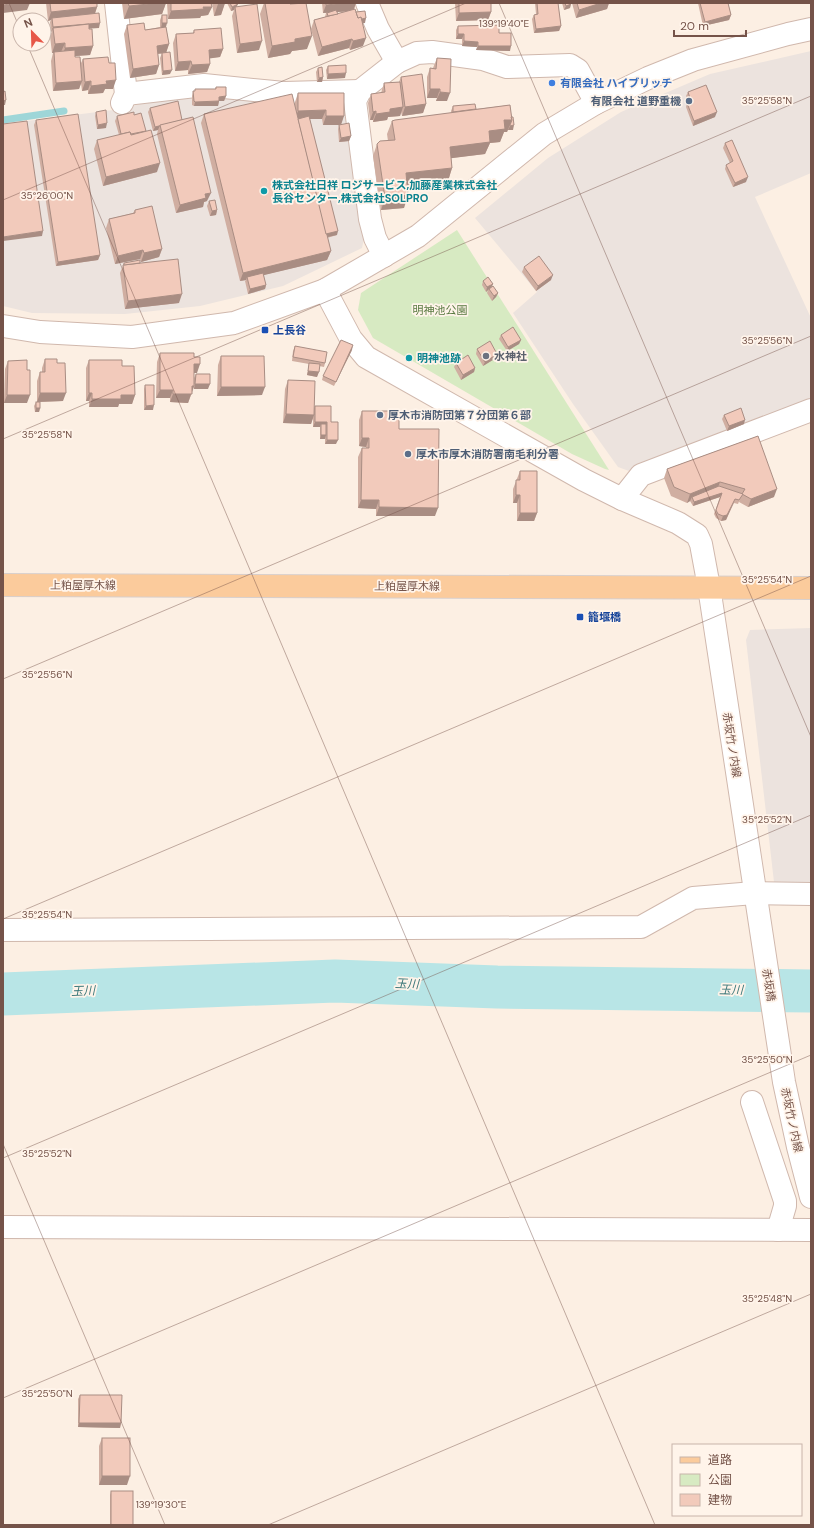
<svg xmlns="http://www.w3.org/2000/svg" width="814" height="1528" font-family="'DM Sans','Noto Sans JP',sans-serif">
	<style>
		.industrial { fill: #ece3de }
		.green { fill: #d7eac2 }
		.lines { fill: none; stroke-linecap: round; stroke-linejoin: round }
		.stream { stroke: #9ed6d8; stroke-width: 7 }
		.river { stroke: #b8e5e6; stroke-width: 43 }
		.minor-casing { stroke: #d0b8ad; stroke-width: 24 }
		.major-casing { stroke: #d8cfcc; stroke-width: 24 }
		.minor { stroke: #fff; stroke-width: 22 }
		.major { stroke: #fbcb9c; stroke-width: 22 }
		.wall { fill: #d0aea1; fill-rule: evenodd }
		.shaded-wall { fill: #a98d83 }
		.building { fill: #f2cabb; stroke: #a98d83 }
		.ticks { fill: none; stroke: #755349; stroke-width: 1; stroke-opacity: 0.45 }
		.shop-dot { fill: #3f7fe0; stroke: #fff4ea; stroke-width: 1.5 }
		.service-dot { fill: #5c6f8a; stroke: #fff4ea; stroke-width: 1.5 }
		.culture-dot { fill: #0f9aa8; stroke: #fff4ea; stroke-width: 1.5 }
		.transit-dot { fill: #1a4fb4; stroke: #fff4ea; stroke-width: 1.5 }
		.worship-dot { fill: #6b7280; stroke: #fff4ea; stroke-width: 1.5 }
		.labels { text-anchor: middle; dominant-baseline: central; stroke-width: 3.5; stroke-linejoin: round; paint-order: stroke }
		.shop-label { font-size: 11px; font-weight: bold; fill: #366cbe; stroke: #fff4ea; text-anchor: start }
		.service-label { font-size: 11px; font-weight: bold; fill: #4e5e75; stroke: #fff4ea; text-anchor: start }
		.culture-label { font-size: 11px; font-weight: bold; fill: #0d838f; stroke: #fff4ea; text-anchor: start }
		.park-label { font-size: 11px; fill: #597a41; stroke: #fff4ea }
		.transit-label { font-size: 11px; font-weight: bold; fill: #164399; stroke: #fff4ea; text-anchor: start }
		.worship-label { font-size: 11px; font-weight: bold; fill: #5b616d; stroke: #fff4ea; text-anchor: start }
		.street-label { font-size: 11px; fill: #755349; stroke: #fff4ea }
		.water-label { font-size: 12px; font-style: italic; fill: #3d787a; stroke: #fff4ea }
		.ticks-label { font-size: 10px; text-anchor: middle; fill: #755349; stroke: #fff4ea; stroke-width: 3.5; stroke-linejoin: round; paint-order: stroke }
	</style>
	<rect width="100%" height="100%" fill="#fcefe3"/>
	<!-- industrial -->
	<g class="industrial">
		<polygon points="811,51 811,173 755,197 811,318 811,404 629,471 618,467 573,404 513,313 537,292 475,218 548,158 621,112 710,74"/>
		<polygon points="204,88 348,95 365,233 362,248 283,286 200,306 125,314 32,313 3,306 3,124 121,109"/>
		<polygon points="811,628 811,886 779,885 774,882 746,640 750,630"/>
	</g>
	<!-- green -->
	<polygon class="green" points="457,230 609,470 605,469 572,454 373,338 358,310 361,293"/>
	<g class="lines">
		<!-- stream -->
		<polyline class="stream" points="3,120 64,111"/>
		<!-- river -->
		<polyline class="river" points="3,994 335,981 497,987 811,991"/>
		<defs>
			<g id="minor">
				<polyline points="116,3 126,94 122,103"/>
				<polyline points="367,3 378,29 397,62 417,53 432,52 483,59 507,67 570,65 578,70 596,103"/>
				<polyline points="126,94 204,85 284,93 360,91"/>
				<polyline points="384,256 375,238 370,219 355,101 360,91 397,62"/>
				<polyline points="325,290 351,339 366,357 584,480 622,499 678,523 697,535 701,544 709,587 784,1082 798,1147 811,1197"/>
				<polyline points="3,326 40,332 132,337 234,323 325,290 418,236 544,134 596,103 648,78 693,60 788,34 811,29"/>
				<polyline points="622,499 641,475 811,410"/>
				<polyline points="3,930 641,927 693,898 754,893 811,894"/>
				<polyline points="752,1102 785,1201 785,1206 778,1230"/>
				<polyline points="3,1227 811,1230"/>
			</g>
			<polyline id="major" points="3,585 811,588"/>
		</defs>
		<!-- minor casing -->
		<use href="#minor" class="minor-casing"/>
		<!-- major casing -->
		<use href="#major" class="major-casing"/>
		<!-- minor -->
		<use href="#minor" class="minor"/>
		<!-- major -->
		<use href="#major" class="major"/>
	</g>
	<!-- wall -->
	<g class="wall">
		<polygon points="46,3 97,3 97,7 95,14 99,28 89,28 93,46 90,55 75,56 75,57 80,65 83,59 113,89 105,89 103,93 88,94 88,90 82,91 81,83 79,89 53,91 51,61 53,53 52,53 50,36 52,31 51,32 50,22 51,20 48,21"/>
		<polygon points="122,3 166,3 162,14 124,19"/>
		<polygon points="167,3 211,3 212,7 208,15 201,16 200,18 168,19"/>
		<polygon points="212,3 225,3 221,15 214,16"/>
		<polygon points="227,3 237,3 237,7 259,50 237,53 232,16 234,10 231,11"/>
		<polygon points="264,3 307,3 306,4 307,49 292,51 290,54 268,58 260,14"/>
		<path d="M322 3H356L354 10 365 23H363V46L350 50 349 48 318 56 311 29 314 20 325 17 326 13H323ZM347 11 337 14V12Z"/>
		<polygon points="455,3 491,3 491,12 488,20 456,21"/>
		<polygon points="535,3 558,3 561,26 559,31 534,33 532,19 534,15 536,14"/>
		<polygon points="562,3 571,3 570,8 564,10"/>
		<polygon points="572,3 609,3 607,9 576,18"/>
		<polygon points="698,3 728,3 731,15 729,20 703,26"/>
		<polygon points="162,15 166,27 169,44 166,53 158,54 159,65 156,74 130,78 124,34 127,25 145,30 160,27 160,20"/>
		<polygon points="458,26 499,33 510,51 476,50 477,47 462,46 462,39 456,39 456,30"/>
		<polygon points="194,30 223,49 220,57 210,58 210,64 207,72 188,74 188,70 175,71 173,43 176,34 193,33"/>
		<polygon points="162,53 170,74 162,75 160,58"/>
		<polygon points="437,58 447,101 436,101 437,98 427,98 427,77 430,68 433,68"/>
		<polygon points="328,66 345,78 327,79 326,70"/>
		<polygon points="318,68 323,77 322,82 317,82 316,72"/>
		<polygon points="401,77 426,104 423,113 402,116 401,112 400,116 388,117 387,120 373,122 373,120 370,120 368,103 371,94 381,93 384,83 399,82"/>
		<polygon points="216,87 226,96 224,101 219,101 218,106 194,106 192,105 192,96 193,91 195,91 195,89 215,89"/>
		<polygon points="688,92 715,117 693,126 686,107 687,103 689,102 686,96"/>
		<polygon points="298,93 344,93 341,124 351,136 349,141 339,142 338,129 339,125 323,125 322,119 310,119 337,235 327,238 331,251 327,260 263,275 266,285 265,289 248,294 245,281 246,280 240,281 201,123 204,114 295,107 295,102"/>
		<polygon points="510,105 513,130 508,130 508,129 507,132 504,132 500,142 490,143 485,154 451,158 452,168 448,181 407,185 404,208 381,210 373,156 377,144 388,141 387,134 392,121 451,113 451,111 453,106 476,109"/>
		<polygon points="150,108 182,120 207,201 204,202 203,207 176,213 157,134 158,130 153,131 148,112"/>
		<polygon points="96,112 106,128 97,129 95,116"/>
		<polygon points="134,115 146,131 157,172 103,186 94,149 97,140 119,135 115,121 117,116"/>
		<polygon points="36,120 100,255 98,260 56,266 34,125"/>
		<polygon points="725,143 746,182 733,187 725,169 726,165 730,163 723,148"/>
		<polygon points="209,201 217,210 216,215 210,216 207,206"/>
		<polygon points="135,210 162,249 159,257 141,262 140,259 115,264 106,228 109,219 133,213"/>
		<polygon points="124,263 140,263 179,303 125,309 120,273"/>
		<polygon points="524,267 551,280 536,291 522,272"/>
		<polygon points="483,281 493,284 491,287 498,293 496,297 492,301 487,293 488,290 486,292 482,285"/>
		<polygon points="501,335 521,340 519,344 507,351 499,339"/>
		<polygon points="295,346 325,363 324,367 319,366 317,377 307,375 309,364 292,361 293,351"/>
		<polygon points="477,349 496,358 483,366 476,354"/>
		<polygon points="352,350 334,386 322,380 323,376"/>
		<polygon points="160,353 194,357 197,373 194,373 194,378 196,374 208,389 194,389 194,387 188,403 170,402 170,398 156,398 157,362"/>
		<polygon points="221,356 262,395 217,396 218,365"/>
		<polygon points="45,359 57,363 63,401 37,402 37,381 40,372 42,372 42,368"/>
		<polygon points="89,360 122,366 135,395 132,404 119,404 118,407 89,407 89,401 86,401 86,368"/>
		<polygon points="8,361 27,403 4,403 5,369"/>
		<polygon points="456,363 475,368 474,372 461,380 454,367"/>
		<polygon points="288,380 314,407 331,422 336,444 325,444 325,437 325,439 320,439 320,427 313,427 313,418 311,424 283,423 285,389"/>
		<polygon points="145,385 153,410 144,410 144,389"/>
		<polygon points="36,402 40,408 39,412 35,412 34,406"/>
		<polygon points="362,411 399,429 435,516 376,516 376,509 358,508 358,457 362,448 366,448 366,447 359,446 359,420"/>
		<polygon points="724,415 744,424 727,431 722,419"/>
		<polygon points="758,436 774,497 748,507 739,502 740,499 738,504 734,503 726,520 721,521 716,518 714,514 720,497 693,506 690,501 687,503 671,496 664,478 667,469"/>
		<polygon points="520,471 537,513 534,521 517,521 517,503 513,503 513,489"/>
		<polygon points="80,1395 121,1423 120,1428 78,1427 78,1399"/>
		<polygon points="102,1438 127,1485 99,1485 99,1446"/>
		<polygon points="111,1491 133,1525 110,1525 110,1495"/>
	</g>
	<!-- shaded-wall -->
	<g class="shaded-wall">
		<polygon points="17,3 30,3 27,10 3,13 3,5"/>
		<polygon points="158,3 166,3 162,14 124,19 129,6"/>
		<polygon points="225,3 221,15 214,16 218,4"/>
		<polygon points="346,3 356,3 353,11 323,13 326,5"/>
		<polygon points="601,3 609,3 607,9 576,18 579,10"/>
		<polygon points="238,4 236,8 235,7 234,10 231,11 232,7"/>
		<polygon points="571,4 570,8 564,10 566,6"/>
		<polygon points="97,7 94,16 52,18 51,20 48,21 51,12"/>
		<polygon points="203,7 212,7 208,15 201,16 200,18 168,19 171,11"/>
		<polygon points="491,12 488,20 456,21 459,13"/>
		<polygon points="731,15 729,20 703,26 705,22"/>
		<polygon points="366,18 365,23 355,24 356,19"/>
		<polygon points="100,23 99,28 54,31 53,28 52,31 51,32 53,27"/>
		<polygon points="162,23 167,23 166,27 161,28"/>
		<polygon points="561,26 559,31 534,33 536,29"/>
		<polygon points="458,34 464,34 462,39 456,39"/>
		<polygon points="312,36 307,49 292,51 290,54 268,58 272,46 295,39"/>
		<polygon points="366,38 363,46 350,50 353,41"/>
		<polygon points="352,39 349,48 318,56 322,47"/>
		<polygon points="262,41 259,50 237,53 240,44"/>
		<polygon points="464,41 478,42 477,47 462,46"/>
		<polygon points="65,43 61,52 52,53 55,44"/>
		<polygon points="169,44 166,53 154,54 157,46"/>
		<polygon points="93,46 90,55 62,57 65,48"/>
		<polygon points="478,46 511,46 510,51 476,50"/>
		<polygon points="223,49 220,57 206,59 209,50"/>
		<polygon points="191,61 188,70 175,71 178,62"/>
		<polygon points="210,64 207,72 188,74 192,65"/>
		<polygon points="159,65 156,74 130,78 133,69"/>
		<polygon points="172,70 170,74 162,75 163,71"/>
		<polygon points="346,73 345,78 327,79 328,74"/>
		<polygon points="323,77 322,82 317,82 319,78"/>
		<polygon points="116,80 113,89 105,89 103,93 88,94 91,86 106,81"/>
		<polygon points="82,81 79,89 53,91 56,83"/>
		<polygon points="91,81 88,90 82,91 85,82"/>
		<polygon points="430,89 440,89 437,98 427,98"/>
		<polygon points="440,92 450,93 447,101 436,101"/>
		<polygon points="226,96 224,101 217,101 219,97"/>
		<polygon points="6,100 5,105 3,105 3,101"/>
		<polygon points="219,101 218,106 194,106 195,102"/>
		<polygon points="426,104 423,113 402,116 405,107"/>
		<polygon points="403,107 400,116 388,117 387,120 373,122 376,114 390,109"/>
		<polygon points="326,110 322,119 295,119 298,111"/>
		<polygon points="376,111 373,120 370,120 373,112"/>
		<polygon points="717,112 715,117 693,126 694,121"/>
		<polygon points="326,116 344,116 341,125 323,125"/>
		<polygon points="504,120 512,120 507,132 504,132 500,142 490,143 485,154 445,159 450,147 489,131"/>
		<polygon points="107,123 106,128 97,129 98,125"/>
		<polygon points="160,125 158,130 153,131 155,127"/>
		<polygon points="514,125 513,130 508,130 510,126"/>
		<polygon points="351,136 349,141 339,142 341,138"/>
		<polygon points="160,163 157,172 103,186 106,177"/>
		<polygon points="452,168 448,181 401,186 406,173"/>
		<polygon points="748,177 746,182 733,187 735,183"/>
		<polygon points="211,193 207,201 204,202 203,207 176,213 180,205 205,194"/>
		<polygon points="408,195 404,208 381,210 385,198"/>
		<polygon points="217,210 216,215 210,216 212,211"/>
		<polygon points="43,231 42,236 3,241 3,237"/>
		<polygon points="338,231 337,235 323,238 325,234"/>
		<polygon points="162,249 159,257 141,262 144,253"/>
		<polygon points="143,250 140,259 115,264 118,256"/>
		<polygon points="331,251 327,260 248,279 247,277 246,280 240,281 243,273"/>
		<polygon points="100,255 98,260 56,266 58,262"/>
		<polygon points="553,275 551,280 536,291 538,286"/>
		<polygon points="493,284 491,288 489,289 486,292 487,287"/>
		<polygon points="266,285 265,289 248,294 250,289"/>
		<polygon points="498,293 496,297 492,301 494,296"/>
		<polygon points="182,294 179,303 125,309 128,301"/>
		<polygon points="521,340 519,344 507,351 508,347"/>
		<polygon points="353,345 352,350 334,386 336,382"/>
		<polygon points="497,354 496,358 483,366 485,362"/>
		<polygon points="194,364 200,364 197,373 191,373"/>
		<polygon points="475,368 474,372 461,380 463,375"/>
		<polygon points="308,371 319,372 317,377 307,375"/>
		<polygon points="195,384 210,384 208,389 194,389"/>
		<polygon points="192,386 194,386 188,403 170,402 173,394"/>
		<polygon points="221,387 265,387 262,395 217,396"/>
		<polygon points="160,390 173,390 170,398 156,398"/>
		<polygon points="40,393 66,393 63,401 37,402"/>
		<polygon points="89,393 92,393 89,401 86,401"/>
		<polygon points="7,395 30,395 27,403 4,403"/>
		<polygon points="121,395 135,395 132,404 119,404 118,407 89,407 92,399"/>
		<polygon points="154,405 153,410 144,410 146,406"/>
		<polygon points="36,408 40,408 39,412 35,412"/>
		<polygon points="286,414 314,415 311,424 283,423"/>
		<polygon points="745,420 744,424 727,431 729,426"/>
		<polygon points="315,422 327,422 326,427 321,424 320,427 313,427"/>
		<polygon points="321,435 326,435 325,439 320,439"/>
		<polygon points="362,438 369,438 366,447 359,446"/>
		<polygon points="327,440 338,440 336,444 325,444"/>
		<polygon points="720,482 717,490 692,497 690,501 687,503 690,494"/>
		<polygon points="777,489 774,497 748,507 751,499"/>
		<polygon points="722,493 720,497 693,506 694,502"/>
		<polygon points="516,495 520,495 517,503 513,503"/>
		<polygon points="735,499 726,520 721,521 723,516"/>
		<polygon points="361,500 379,500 376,509 358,508"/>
		<polygon points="379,507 438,508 435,516 376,516"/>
		<polygon points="520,513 537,513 534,521 517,521"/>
		<polygon points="79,1423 121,1423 120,1428 78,1427"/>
		<polygon points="102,1476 130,1476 127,1485 99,1485"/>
	</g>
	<!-- building -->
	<g class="building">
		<polygon points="3,3 17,3 3,5"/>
		<polygon points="50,3 97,3 97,7 51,12"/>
		<polygon points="128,3 158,3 129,6"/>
		<polygon points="171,3 211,3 212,7 203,7 204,9 171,11"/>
		<polygon points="230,3 237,3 238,4 232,7"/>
		<polygon points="265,3 290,3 290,4 306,3 312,36 295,39 295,42 272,46"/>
		<polygon points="326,3 346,3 326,5"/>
		<polygon points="459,3 491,3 491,12 459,13"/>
		<polygon points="537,3 558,3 561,26 536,29 534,15 538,14"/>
		<polygon points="565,3 571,3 571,4 566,6"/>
		<polygon points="577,3 601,3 579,10"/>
		<polygon points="700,3 728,3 731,15 705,22"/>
		<polygon points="257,4 262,41 240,44 235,7"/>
		<polygon points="355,9 358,18 361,17 366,38 353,41 352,39 322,47 314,20"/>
		<polygon points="336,10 338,14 328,16 327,13"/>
		<polygon points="365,11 366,18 362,19 361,17 358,18 356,12"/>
		<polygon points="99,13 100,23 53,27 52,18"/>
		<rect x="162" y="15" width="5" height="8"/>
		<polygon points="144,23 145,30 166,27 169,44 157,46 159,65 133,69 127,25"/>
		<polygon points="89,24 89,29 92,29 93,46 65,48 65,43 55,44 53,28"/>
		<polygon points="499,25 499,33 511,33 511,46 478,46 478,42 464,41 464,34 458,34 458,26"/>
		<polygon points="221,28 223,49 209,50 210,64 192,65 191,61 178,62 176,34 194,33 194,30"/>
		<polygon points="75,50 75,57 80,57 82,81 56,83 54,52"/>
		<polygon points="170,52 172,70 163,71 162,53"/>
		<polygon points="108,57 109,63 115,63 116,80 106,81 107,84 91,86 91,81 85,82 83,59"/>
		<polygon points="437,58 451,59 450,93 440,92 440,89 430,89 430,68 436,69"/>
		<polygon points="346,65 346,73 328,74 328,66"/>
		<polygon points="322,67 323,77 319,78 318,68"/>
		<polygon points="422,74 426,104 405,107 401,77"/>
		<polygon points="400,82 403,107 390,109 390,112 376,114 376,111 373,112 371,94 385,92 384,83"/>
		<polygon points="706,85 717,112 694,121 687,103 691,101 688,92"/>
		<polygon points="216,87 226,87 226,96 219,97 219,101 195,102 194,101 193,91 195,91 195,89 216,89"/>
		<polygon points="5,91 6,100 3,101 3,92"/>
		<polygon points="298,93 344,93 344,116 326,116 326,110 298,111"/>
		<polygon points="292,94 331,251 243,273 204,114"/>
		<polygon points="178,101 182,120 155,127 150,108"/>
		<polygon points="475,104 476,109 453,112 453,106"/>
		<polygon points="510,105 512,120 504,120 505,129 489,131 490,142 450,147 452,168 406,173 408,195 385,198 377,144 380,141 395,140 392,121 395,120"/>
		<polygon points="106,110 107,123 98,125 96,112"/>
		<polygon points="134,112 134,115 141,113 146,131 131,134 130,132 121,134 117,116"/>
		<polygon points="78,114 100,255 58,262 36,120"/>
		<polygon points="309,116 338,231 326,234 298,119"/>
		<polygon points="193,117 211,193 205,194 206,198 180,205 160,125"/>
		<polygon points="511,117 513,117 514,125 510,126 510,125 512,120"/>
		<polygon points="27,121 43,231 3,237 3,124"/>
		<polygon points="349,123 351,136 341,138 339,125"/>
		<polygon points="151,130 160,163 106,177 97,140 130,132 131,135"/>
		<polygon points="732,140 748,177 735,183 726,165 733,161 725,143"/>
		<polygon points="215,200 217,210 212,211 209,201"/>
		<polygon points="152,206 162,249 144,253 143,250 118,256 109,219 135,213 135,210"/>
		<polygon points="539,256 553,275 538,286 524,267"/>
		<polygon points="178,259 182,294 128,301 123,265"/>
		<polygon points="140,260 140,263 124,265 124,263"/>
		<polygon points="263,273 266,285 250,289 247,277"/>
		<polygon points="488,277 493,284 487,287 483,281"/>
		<polygon points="493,286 498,293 494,296 489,289"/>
		<polygon points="513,327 521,340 508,347 501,335"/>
		<polygon points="341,340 353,345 336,382 323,376"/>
		<polygon points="490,341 497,354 485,362 477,349"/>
		<polygon points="295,346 327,352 325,363 293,357"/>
		<polygon points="160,353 194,353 194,357 200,357 200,364 194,364 194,386 192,386 192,394 173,394 173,390 160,390"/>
		<polygon points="468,355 475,368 463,375 456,363"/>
		<polygon points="221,356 264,356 265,387 221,387"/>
		<polygon points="45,359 57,359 57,363 65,363 66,393 40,393 40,372 45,372"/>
		<polygon points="27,360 27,370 30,370 30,395 7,395 8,361"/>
		<polygon points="89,360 122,360 122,366 134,366 135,395 121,395 121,399 92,399 92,393 89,393"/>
		<polygon points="309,363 320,364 319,372 308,371"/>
		<polygon points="196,374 210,374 210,384 195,384"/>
		<polygon points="288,380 315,381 314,415 286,414"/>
		<polygon points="145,385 154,385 154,405 146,406"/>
		<rect x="36" y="402" width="4" height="6"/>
		<polygon points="315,406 331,406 331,422 338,422 338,440 327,440 327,422 315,422"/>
		<polygon points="741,408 745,420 729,426 724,415"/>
		<polygon points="362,411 399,411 399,429 439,429 438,508 379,507 379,500 361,500 362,448 369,448 369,438 362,438"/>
		<rect x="321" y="424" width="5" height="11"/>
		<polygon points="758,436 777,489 751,499 742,494 745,489 720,482 690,494 674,487 667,469"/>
		<polygon points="520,471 537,471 537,513 520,513 520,495 516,495 516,480 520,480"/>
		<polygon points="719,486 743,494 739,500 735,499 727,515 723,516 718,514 716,510 722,493 694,502 692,497"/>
		<polygon points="80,1395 122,1395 121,1423 79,1423"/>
		<rect x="102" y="1438" width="28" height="38"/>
		<rect x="111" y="1491" width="22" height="34"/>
	</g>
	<!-- ticks -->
	<path class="ticks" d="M9 3 20 29M499 3 811 737M27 44 655 1525M3 200 466 3M3 439 811 96M3 679 811 336M3 919 811 576M3 1144 165 1525M3 1158 811 815M3 1398 811 1055M268 1525 811 1294"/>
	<!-- markers -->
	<circle class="shop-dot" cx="552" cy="83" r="4"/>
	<g class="service-dot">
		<circle cx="689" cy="101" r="4"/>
		<circle cx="380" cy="415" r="4"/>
		<circle cx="408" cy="454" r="4"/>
	</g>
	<g class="culture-dot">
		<circle cx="264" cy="191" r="4"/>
		<circle cx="409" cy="358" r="4"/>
	</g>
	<g class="transit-dot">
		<rect x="261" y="326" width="8" height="8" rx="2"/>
		<rect x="576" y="613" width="8" height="8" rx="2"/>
	</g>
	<circle class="worship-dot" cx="486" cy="356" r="4"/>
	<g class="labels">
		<!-- shop labels -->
		<g class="shop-label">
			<text x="560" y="83">有限会社 ハイブリッチ</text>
		</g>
		<!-- service labels -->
		<g class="service-label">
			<text x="681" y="101" text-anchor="end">有限会社 道野重機</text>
			<text x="388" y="415">厚木市消防団第７分団第６部</text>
			<text x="416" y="454">厚木市厚木消防署南毛利分署</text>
		</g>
		<!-- culture labels -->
		<g class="culture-label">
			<text x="272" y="185">株式会社日祥 ロジサービス,加藤産業株式会社<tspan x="272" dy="13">長谷センター,株式会社SOLPRO</tspan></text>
			<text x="417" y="358">明神池跡</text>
		</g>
		<!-- park labels -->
		<g class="park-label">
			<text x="440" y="310">明神池公園</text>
		</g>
		<!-- transit labels -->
		<g class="transit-label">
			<text x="273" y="330">上長谷</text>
			<text x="588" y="617">籠堰橋</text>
		</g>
		<!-- worship labels -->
		<g class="worship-label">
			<text x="494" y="356">水神社</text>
		</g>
		<!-- street labels -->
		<g class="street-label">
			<text x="83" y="585">上粕屋厚木線</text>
			<text x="407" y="586">上粕屋厚木線</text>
			<text transform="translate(732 745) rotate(81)">赤坂竹ノ内線</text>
			<text transform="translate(769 985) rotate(81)">赤坂橋</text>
			<text transform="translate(792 1120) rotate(78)">赤坂竹ノ内線</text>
		</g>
		<!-- water labels -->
		<g class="water-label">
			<text transform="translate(407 984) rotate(2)">玉川</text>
			<text transform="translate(731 990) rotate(1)">玉川</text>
			<text transform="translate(83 991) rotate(-2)">玉川</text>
		</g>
	</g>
	<g class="ticks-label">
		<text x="504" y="27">139°19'40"E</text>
		<text x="767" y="104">35°25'58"N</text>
		<text x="47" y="199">35°26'00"N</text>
		<text x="767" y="344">35°25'56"N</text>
		<text x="47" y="438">35°25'58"N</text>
		<text x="767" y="583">35°25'54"N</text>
		<text x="47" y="678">35°25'56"N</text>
		<text x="767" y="823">35°25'52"N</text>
		<text x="47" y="918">35°25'54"N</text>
		<text x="767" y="1063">35°25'50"N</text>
		<text x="47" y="1157">35°25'52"N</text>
		<text x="767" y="1302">35°25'48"N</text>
		<text x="47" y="1397">35°25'50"N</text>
		<text x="161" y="1508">139°19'30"E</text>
	</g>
	<!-- border -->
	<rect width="814" height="1528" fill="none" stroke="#755349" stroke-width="8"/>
	<!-- legend -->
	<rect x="672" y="1444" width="130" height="72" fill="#fff4ea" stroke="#c8b4aa"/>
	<rect x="680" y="1457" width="20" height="6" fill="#fbcb9c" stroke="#c8b4aa"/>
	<text x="708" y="1464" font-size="12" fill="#755349">道路</text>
	<rect x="680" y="1474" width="20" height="12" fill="#d7eac2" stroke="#c8b4aa"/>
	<text x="708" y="1484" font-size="12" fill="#755349">公園</text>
	<rect x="680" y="1494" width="20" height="12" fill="#f2cabb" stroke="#c8b4aa"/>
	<text x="708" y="1504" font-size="12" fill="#755349">建物</text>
	<!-- north arrow -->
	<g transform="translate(32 32) rotate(337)"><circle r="19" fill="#fff4ea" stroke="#c8b4aa"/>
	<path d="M0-3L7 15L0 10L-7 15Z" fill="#e75748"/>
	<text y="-6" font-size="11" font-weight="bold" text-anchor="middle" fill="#755349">N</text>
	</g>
	<!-- scale -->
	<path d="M674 30v6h72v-6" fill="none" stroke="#755349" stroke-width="2"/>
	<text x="680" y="30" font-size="12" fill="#755349" stroke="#fff4ea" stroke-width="3" paint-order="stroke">20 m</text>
</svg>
